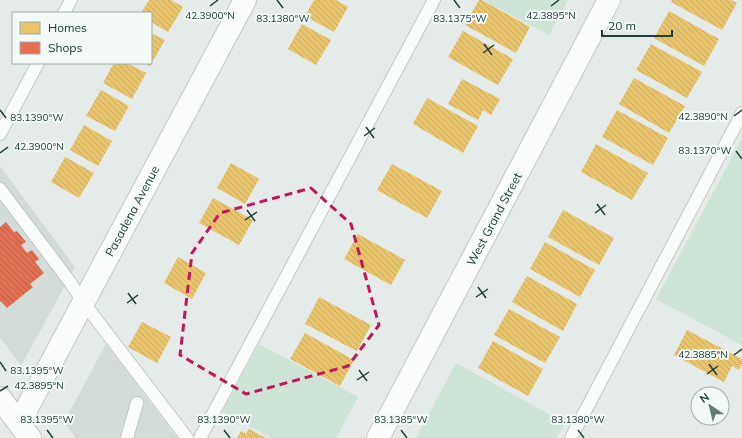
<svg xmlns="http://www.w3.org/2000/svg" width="742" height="438" font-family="Mulish,sans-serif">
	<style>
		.built { fill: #d3dcd8 }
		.grass { fill: #cee4d6 }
		.homes { fill: url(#homes-back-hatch) }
		.shops { fill: url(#shops-back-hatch) }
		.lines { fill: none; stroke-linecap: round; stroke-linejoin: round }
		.lane-casing { stroke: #c2c8c5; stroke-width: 14 }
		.street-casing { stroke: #c2c8c5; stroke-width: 24 }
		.secondary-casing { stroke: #c1c8c6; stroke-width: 24 }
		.lane { stroke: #fbfcfc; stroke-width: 12 }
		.street { stroke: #fbfcfc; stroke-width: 22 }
		.secondary { stroke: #fbfcfc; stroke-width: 22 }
		.marked { fill: none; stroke: #c2185b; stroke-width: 3; stroke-dasharray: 8 5; stroke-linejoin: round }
		.ticks { fill: none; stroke: #223e39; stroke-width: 1.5 }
		.labels { text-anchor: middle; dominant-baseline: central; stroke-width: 4; stroke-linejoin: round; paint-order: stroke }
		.street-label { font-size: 12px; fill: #223e39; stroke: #f3f9f7 }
		.ticks-label { font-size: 10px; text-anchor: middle; fill: #223e39; stroke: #f3f9f7; stroke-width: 4; stroke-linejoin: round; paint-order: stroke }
	</style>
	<defs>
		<pattern id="homes-back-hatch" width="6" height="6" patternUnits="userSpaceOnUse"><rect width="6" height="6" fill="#e9c46a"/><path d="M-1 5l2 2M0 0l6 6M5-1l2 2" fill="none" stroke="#c8a95d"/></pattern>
		<pattern id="shops-back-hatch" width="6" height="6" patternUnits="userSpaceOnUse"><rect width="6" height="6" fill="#e76f51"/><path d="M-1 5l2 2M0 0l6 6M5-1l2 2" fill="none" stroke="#bb5d44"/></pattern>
	</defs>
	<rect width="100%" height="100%" fill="#e5ebe8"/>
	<!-- built -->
	<g class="built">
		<polygon points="0,166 75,267 21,366 0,337"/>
		<polygon points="106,344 177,438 76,438 64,422"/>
	</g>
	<!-- grass -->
	<g class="grass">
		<polygon points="483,0 568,0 549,35"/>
		<polygon points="742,139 742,345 656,299"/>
		<polygon points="259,344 358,397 336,438 272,438 222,412"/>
		<polygon points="456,363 565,423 557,438 416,438"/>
	</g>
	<!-- homes -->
	<g class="homes">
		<polygon points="149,0 171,0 183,7 168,32 151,22 151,13 141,13"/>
		<polygon points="314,0 336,0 348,7 334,32 305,16"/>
		<polygon points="479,0 482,0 530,27 516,53 465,25"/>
		<polygon points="672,0 731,0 737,3 722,30 671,2"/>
		<polygon points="669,11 719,39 704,66 654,38"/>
		<polygon points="302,24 331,40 316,65 288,49"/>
		<polygon points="463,31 513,59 498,85 448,57"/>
		<polygon points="151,33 165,40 150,66 145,63 151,63"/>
		<polygon points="651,44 702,72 687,98 636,70"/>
		<polygon points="114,63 127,63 146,73 132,99 103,83"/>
		<polygon points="634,78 685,106 669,133 619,104"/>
		<polygon points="462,79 500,99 491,115 483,110 478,120 448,104"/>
		<polygon points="101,90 129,106 115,131 86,116"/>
		<polygon points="427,98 478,126 463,153 413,124"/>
		<polygon points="617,110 668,138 653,165 602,137"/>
		<polygon points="84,125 112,141 98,166 70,150"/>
		<polygon points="596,144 648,173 632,200 581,172"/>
		<polygon points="65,157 94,173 79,198 51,182"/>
		<polygon points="231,163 259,179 245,204 217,188"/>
		<polygon points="392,164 442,191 427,218 377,190"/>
		<polygon points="213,198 253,220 239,245 199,223"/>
		<polygon points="563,210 614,238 599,265 548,237"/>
		<polygon points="358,234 405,260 391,285 344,259"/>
		<polygon points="545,242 595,270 580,297 530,269"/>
		<polygon points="178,257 206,273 192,299 164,283"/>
		<polygon points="527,276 577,304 563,331 512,302"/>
		<polygon points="319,297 371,325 357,351 305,324"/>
		<polygon points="509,309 560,337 545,363 494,335"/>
		<polygon points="142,322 171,337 157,363 128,347"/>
		<polygon points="687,330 742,359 742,364 739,370 732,366 724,382 674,355"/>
		<polygon points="305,333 354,360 340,386 290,359"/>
		<polygon points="493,341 543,369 528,396 478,368"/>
		<polygon points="249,429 266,438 237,438 241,431 246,434"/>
	</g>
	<!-- shops -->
	<polygon class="shops" points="6,222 14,232 17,231 26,242 21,245 27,253 32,250 39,259 35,262 44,273 30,284 33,287 7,308 1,301 0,302 0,227"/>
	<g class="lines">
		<defs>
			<g id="lane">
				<polyline points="64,13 71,0"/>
				<polyline points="0,134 38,63"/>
				<polyline points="0,189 70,282 83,302 187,438"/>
				<polyline points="127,438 137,403"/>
				<polyline points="200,438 434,0"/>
				<polyline points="571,438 742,113"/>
			</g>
			<g id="street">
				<polyline points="19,423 245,0"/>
				<polyline points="378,438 609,0"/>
			</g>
			<polyline id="secondary" points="0,398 30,438"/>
		</defs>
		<!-- lane casing -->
		<use href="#lane" class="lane-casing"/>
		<!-- street casing -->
		<use href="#street" class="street-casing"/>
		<!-- secondary casing -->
		<use href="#secondary" class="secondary-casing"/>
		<!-- lane -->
		<use href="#lane" class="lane"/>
		<!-- street -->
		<use href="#street" class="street"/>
		<!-- secondary -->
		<use href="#secondary" class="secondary"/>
	</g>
	<!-- marked area -->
	<path class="marked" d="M311 188 351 224 379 325 348 366 246 394 180 355 192 253 220 213Z"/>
	<!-- ticks -->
	<path class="ticks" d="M277 0 283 8M454 0 460 8M210 6 218 0M551 6 559 0M484 44 492 55M483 53 494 45M0 110 6 118M734 116 742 110M366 127 374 138M364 136 375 128M736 151 742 159M0 153 8 147M597 204 605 215M247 210 255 221M595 213 606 205M245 220 257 212M478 287 486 298M128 293 136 304M476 297 488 289M127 303 138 295M734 355 742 349M0 362 6 371M709 364 717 375M359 370 367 381M707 374 718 366M357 380 369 372M0 391 8 386M47 430 53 438M224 430 230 438M401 430 407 438M578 430 584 438"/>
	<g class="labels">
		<!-- street labels -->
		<g class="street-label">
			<text transform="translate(132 211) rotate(-62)">Pasadena Avenue</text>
			<text transform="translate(494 219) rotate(-62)">West Grand Street</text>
		</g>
	</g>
	<g class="ticks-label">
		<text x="210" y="19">42.3900°N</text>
		<text x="551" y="19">42.3895°N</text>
		<text x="283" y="22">83.1380°W</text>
		<text x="460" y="22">83.1375°W</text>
		<text x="703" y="120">42.3890°N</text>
		<text x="37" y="121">83.1390°W</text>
		<text x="39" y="150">42.3900°N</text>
		<text x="705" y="154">83.1370°W</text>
		<text x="703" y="358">42.3885°N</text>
		<text x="37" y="374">83.1395°W</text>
		<text x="39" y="389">42.3895°N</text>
		<text x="47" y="423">83.1395°W</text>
		<text x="224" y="423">83.1390°W</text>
		<text x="401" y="423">83.1385°W</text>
		<text x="578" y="423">83.1380°W</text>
	</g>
	<!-- legend -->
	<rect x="12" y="12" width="140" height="52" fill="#f3f9f7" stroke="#9faeab"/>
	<rect x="20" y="22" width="20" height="12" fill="#e9c46a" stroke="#9faeab"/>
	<text x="48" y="32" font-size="12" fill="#223e39">Homes</text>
	<rect x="20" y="42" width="20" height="12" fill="#e76f51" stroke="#9faeab"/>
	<text x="48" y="52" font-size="12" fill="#223e39">Shops</text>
	<!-- north arrow -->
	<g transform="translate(710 406) rotate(325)"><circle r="19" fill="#f3f9f7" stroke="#9faeab"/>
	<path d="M0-3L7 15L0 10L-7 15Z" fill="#667b76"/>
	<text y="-6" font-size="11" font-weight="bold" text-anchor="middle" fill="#223e39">N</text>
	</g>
	<!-- scale -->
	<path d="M602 30v6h70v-6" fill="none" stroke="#223e39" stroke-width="2"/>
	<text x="608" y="30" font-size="12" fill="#223e39" stroke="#f3f9f7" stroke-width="3" paint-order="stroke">20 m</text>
</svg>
